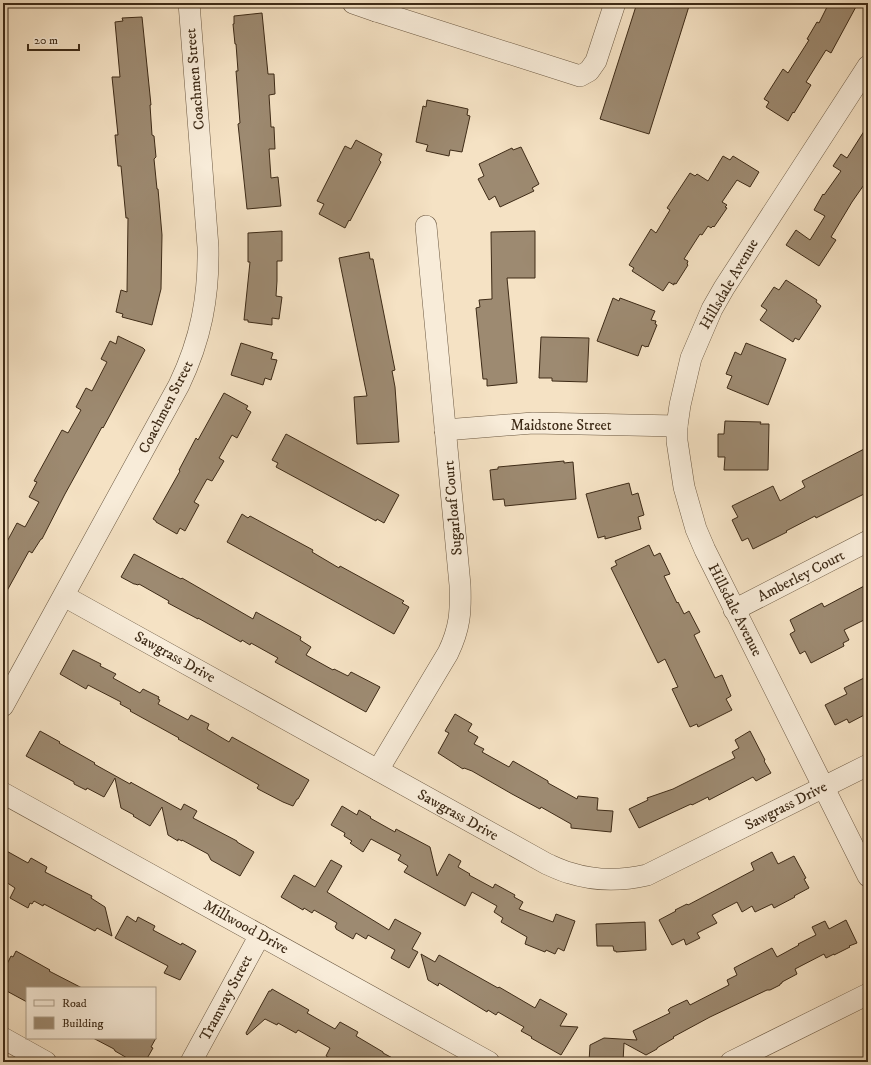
<svg xmlns="http://www.w3.org/2000/svg" width="871" height="1065" font-family="'IM FELL DW Pica',serif">
	<style>
		.building { fill: #9d8a71; stroke: #3e2b17 }
		.lines { fill: none; stroke-linecap: round; stroke-linejoin: round }
		.minor-casing { stroke: #6c5942; stroke-width: 22 }
		.minor { stroke: #f8ecd9; stroke-width: 21 }
		.labels { text-anchor: middle; dominant-baseline: central; stroke-width: 3; stroke-linejoin: round; paint-order: stroke }
		.street-label { font-size: 15px; fill: #3e2b17; stroke: #f8ecd9 }
	</style>
	<rect width="100%" height="100%" fill="#f5e2c4"/>
	<filter id="stains"><feTurbulence type="fractalNoise" baseFrequency=".005" numOctaves="4"/><feColorMatrix values="0 0 0 0 .2 0 0 0 0 .09 0 0 0 0 .02 0 0 0 .5 -.17"/></filter>
	<radialGradient id="worn" r=".72"><stop offset=".6" stop-color="#630" stop-opacity="0"/><stop offset="1" stop-color="#630" stop-opacity=".3"/></radialGradient>
	<!-- building -->
	<g class="building">
		<polygon points="637,3 690,3 649,134 600,119"/>
		<polygon points="829,3 858,3 831,53 826,50 806,82 811,85 794,113 793,112 788,121 766,107 769,102 764,99 783,69 788,73 809,40 807,39 817,22 819,23"/>
		<polygon points="262,13 268,74 274,74 275,94 269,95 271,127 274,127 275,149 269,149 271,178 278,177 281,206 247,209 238,124 240,123 236,71 238,71 236,44 235,44 233,24 234,24 234,16"/>
		<polygon points="142,17 151,105 150,105 152,135 154,136 156,157 154,159 157,189 158,189 162,235 161,289 152,325 122,317 123,314 116,312 121,290 127,292 128,218 126,218 121,166 118,166 115,135 118,135 112,77 120,77 115,22 123,21 122,18"/>
		<polygon points="427,100 468,109 467,115 470,116 462,152 450,150 449,156 426,151 428,145 416,142 423,106 426,107"/>
		<polygon points="868,125 868,179 852,202 831,237 836,240 819,266 786,245 796,230 810,240 825,216 814,210 823,194 824,195 841,171 833,166 841,154 847,158"/>
		<polygon points="356,140 382,154 379,160 381,162 350,221 349,220 345,228 319,214 324,204 317,201 345,146 351,149"/>
		<polygon points="521,147 539,184 532,188 534,191 500,207 495,196 489,200 478,179 484,176 479,164 512,148 513,150"/>
		<polygon points="723,156 730,160 733,156 759,172 750,187 737,180 722,202 727,205 725,207 727,208 714,227 713,226 711,228 708,226 702,235 700,234 684,259 688,261 687,264 688,265 676,284 674,283 674,285 669,282 663,291 632,271 634,268 629,265 651,229 656,233 670,210 667,208 690,173 695,176 697,174 708,181"/>
		<polygon points="282,231 282,261 277,261 277,281 276,296 282,297 279,319 272,318 272,325 248,322 248,320 244,320 250,262 248,262 248,233"/>
		<polygon points="535,231 535,278 507,278 517,383 487,386 487,379 483,379 476,308 480,307 479,300 492,299 491,232"/>
		<polygon points="369,252 370,259 373,259 395,370 392,371 395,387 399,442 357,444 354,397 367,396 339,258"/>
		<polygon points="786,280 817,300 816,302 821,306 799,340 795,338 793,342 760,320 767,310 761,306 774,287 779,290"/>
		<polygon points="613,298 619,301 620,298 655,311 651,320 656,321 655,324 657,325 648,347 647,346 646,347 642,345 638,356 597,341"/>
		<polygon points="118,336 143,348 145,350 103,428 102,427 65,494 42,539 41,539 32,553 29,551 3,598 3,549 17,523 25,527 39,502 29,497 37,482 34,481 62,430 68,433 81,410 76,407 86,388 92,391 107,362 101,359 110,341 116,344"/>
		<polygon points="541,337 589,338 587,382 552,381 552,378 539,378"/>
		<polygon points="241,343 273,353 271,359 277,360 271,380 265,378 263,385 231,375"/>
		<polygon points="746,343 786,359 768,405 727,388 732,376 726,374 735,352 741,355"/>
		<polygon points="224,393 248,406 246,409 251,412 237,438 232,435 219,458 224,461 212,481 207,479 194,502 199,505 185,531 180,528 177,534 156,522 156,521 153,519 180,471 179,470 196,438 198,440"/>
		<polygon points="725,421 761,422 760,424 769,424 768,470 724,470 725,457 718,457 718,434 724,434"/>
		<polygon points="286,434 399,495 384,523 377,519 376,521 276,467 278,463 272,460"/>
		<polygon points="868,447 868,492 816,518 815,516 786,531 787,532 753,549 748,538 742,541 732,520 738,517 732,506 773,486 780,501 805,487 802,481"/>
		<polygon points="564,461 564,463 573,462 576,499 505,506 504,499 493,500 490,470 498,469 498,467"/>
		<polygon points="629,483 632,495 638,493 644,515 638,517 641,529 605,539 605,536 598,538 586,494"/>
		<polygon points="242,514 248,518 250,516 313,550 312,552 339,568 340,566 404,601 402,603 409,607 394,634 227,542"/>
		<polygon points="649,545 654,556 660,553 670,574 664,576 677,603 678,602 684,614 689,611 700,632 694,635 715,678 722,675 731,696 726,699 732,710 698,727 697,724 690,727 672,689 678,687 665,659 658,663 611,568 617,565 615,561"/>
		<polygon points="134,554 181,579 182,578 253,619 256,612 301,637 300,640 311,647 306,655 333,670 334,669 348,676 351,672 353,673 380,687 366,712 275,662 278,658 251,643 250,645 242,640 241,642 198,618 198,619 168,603 169,601 139,584 138,585 135,584 134,584 121,577"/>
		<polygon points="868,584 868,618 844,630 849,640 843,643 844,646 811,663 805,651 800,654 790,634 795,631 790,620 822,603 824,607"/>
		<polygon points="73,650 101,664 100,666 116,674 113,678 140,693 143,689 159,697 158,699 160,700 158,704 188,720 191,715 209,724 207,729 229,742 232,737 309,780 298,799 297,799 293,806 283,802 258,789 257,788 259,785 187,744 178,739 179,738 130,711 131,710 120,704 121,702 88,685 86,689 60,674"/>
		<polygon points="868,676 868,713 849,723 847,719 835,725 825,705 847,694 844,688"/>
		<polygon points="455,714 472,724 468,731 478,737 474,744 484,749 482,752 509,767 513,761 548,781 548,783 577,799 578,796 598,798 597,810 613,811 611,832 571,828 571,824 541,807 540,809 538,808 512,794 472,771 464,768 463,769 438,753 449,733 445,731"/>
		<polygon points="40,731 60,742 59,743 95,763 94,764 130,784 131,782 132,783 181,810 184,804 197,811 193,818 237,841 237,842 254,852 240,876 211,860 208,854 182,840 182,841 178,839 178,841 168,835 162,807 150,826 133,816 134,815 121,808 115,778 104,797 87,788 86,790 74,784 74,782 26,756"/>
		<polygon points="750,731 765,760 764,761 771,773 756,781 753,777 709,800 708,797 692,805 691,804 639,828 629,809 648,800 647,798 673,789 735,758 732,752 739,748 735,740"/>
		<polygon points="342,806 357,815 359,810 371,817 370,818 395,832 396,829 430,847 437,876 449,854 461,861 458,867 470,874 469,875 493,888 495,884 515,895 514,897 523,902 519,909 553,922 556,914 575,921 564,951 558,948 555,954 546,950 545,952 525,944 527,937 501,922 503,918 494,912 497,906 472,892 465,906 404,872 408,866 398,860 401,855 371,839 363,852 350,843 352,841 344,836 345,833 331,825"/>
		<polygon points="3,849 28,863 31,858 47,867 45,872 92,896 91,898 105,907 112,936 97,928 95,931 44,904 43,906 34,901 32,904 30,903 28,908 10,898 15,888 3,880"/>
		<polygon points="772,852 778,864 794,856 806,878 804,879 809,888 794,896 795,897 774,908 772,904 755,912 752,906 742,912 737,902 712,915 717,923 697,933 700,938 686,945 684,939 672,945 659,920 676,911 675,910 687,904 688,905 754,870 751,863"/>
		<polygon points="331,860 342,866 327,892 389,930 395,919 421,933 412,949 418,952 409,968 391,958 395,950 368,935 366,939 356,933 353,939 336,929 336,928 335,927 337,923 314,910 312,913 304,908 303,910 281,897 294,875 315,887"/>
		<polygon points="127,916 136,922 138,917 155,926 153,930 181,945 182,943 196,951 180,980 164,973 168,966 115,938"/>
		<polygon points="846,920 857,943 849,946 850,947 834,955 834,954 826,958 824,954 795,969 797,974 782,982 782,983 780,984 780,985 770,990 767,990 710,1017 673,1037 674,1038 660,1046 657,1048 657,1049 646,1055 624,1043 623,1062 589,1062 590,1045 604,1038 637,1040 633,1031 670,1013 668,1010 670,1008 687,1000 690,1005 729,985 727,980 737,975 734,968 772,948 777,957 799,945 798,944 816,935 812,927 825,921 829,929"/>
		<polygon points="645,922 646,950 616,952 616,951 614,951 613,946 597,946 596,924"/>
		<polygon points="16,951 50,970 49,971 82,988 27,988 27,1002 3,989 3,972 11,956 13,957"/>
		<polygon points="421,954 435,962 439,955 498,988 499,987 535,1008 540,999 567,1014 560,1026 578,1027 561,1055 531,1038 532,1037 521,1031 524,1027 498,1012 496,1015 488,1010 487,1012 439,983 438,986 428,980"/>
		<polygon points="272,989 309,1010 307,1013 335,1029 340,1022 358,1032 356,1036 383,1052 383,1053 400,1062 337,1062 326,1056 330,1048 298,1030 296,1033 278,1023 277,1025 265,1019 247,1035 246,1033 269,991 271,991"/>
		<polygon points="93,1038 156,1038 151,1047 153,1048 145,1062 134,1062 115,1051 114,1049"/>
	</g>
	<g class="lines">
		<defs>
			<g id="minor">
				<polyline points="353,3 376,11 379,3"/>
				<polyline points="376,11 580,76 589,71 596,61 615,3"/>
				<polyline points="868,66 724,288 712,309 691,358 680,405 677,426 677,441 684,487 696,529 705,550 868,876"/>
				<polyline points="445,430 533,423 677,426"/>
				<path d="M64 596 547 864C554 867 562 871 570 873 595 881 621 881 647 875L868 765"/>
				<polyline points="734,610 868,541"/>
				<path d="M3 706 179 385C201 339 209 297 208 247L189 3"/>
				<path d="M378 770 448 653C460 628 461 612 460 585L426 226"/>
				<polyline points="3,793 489,1062"/>
				<polyline points="3,1038 46,1062"/>
				<polyline points="191,1062 260,935"/>
				<polyline points="731,1062 868,994"/>
			</g>
		</defs>
		<!-- minor casing -->
		<use href="#minor" class="minor-casing"/>
		<!-- minor -->
		<use href="#minor" class="minor"/>
	</g>
	<g class="labels">
		<!-- street labels -->
		<g class="street-label">
			<text transform="translate(195 79) rotate(-95)">Coachmen Street</text>
			<text transform="translate(729 284) rotate(-60)">Hillsdale Avenue</text>
			<text transform="translate(166 407) rotate(-63)">Coachmen Street</text>
			<text x="561" y="425">Maidstone Street</text>
			<text transform="translate(453 508) rotate(-95)">Sugarloaf Court</text>
			<text transform="translate(801 576) rotate(-27)">Amberley Court</text>
			<text transform="translate(735 610) rotate(63)">Hillsdale Avenue</text>
			<text transform="translate(175 657) rotate(29)">Sawgrass Drive</text>
			<text transform="translate(786 806) rotate(-27)">Sawgrass Drive</text>
			<text transform="translate(458 815) rotate(29)">Sawgrass Drive</text>
			<text transform="translate(246 927) rotate(29)">Millwood Drive</text>
			<text transform="translate(226 998) rotate(-62)">Tramway Street</text>
		</g>
	</g>
	<!-- margin -->
	<rect width="871" height="1065" fill="none" stroke="#f5e2c4" stroke-width="16"/>
	<rect x="4" y="4" width="863" height="1057" fill="none" stroke="#3e2b17" stroke-width="2"/>
	<rect x="8" y="8" width="855" height="1049" fill="none" stroke="#3e2b17"/>
	<!-- legend -->
	<rect x="26" y="987" width="130" height="52" fill="#f8ecd9" stroke="#ae9f8b"/>
	<rect x="34" y="1000" width="20" height="6" fill="#f8ecd9" stroke="#ae9f8b"/>
	<text x="62" y="1007" font-size="12" fill="#3e2b17">Road</text>
	<rect x="34" y="1017" width="20" height="12" fill="#9d8a71" stroke="#ae9f8b"/>
	<text x="62" y="1027" font-size="12" fill="#3e2b17">Building</text>
	<!-- scale -->
	<path d="M28 44v6h51v-6" fill="none" stroke="#3e2b17" stroke-width="2"/>
	<text x="34" y="44" font-size="12" fill="#3e2b17" stroke="#f8ecd9" stroke-width="3" paint-order="stroke">20 m</text>
	<rect width="100%" height="100%" filter="url(#stains)"/>
	<rect width="100%" height="100%" fill="url(#worn)"/>
</svg>
